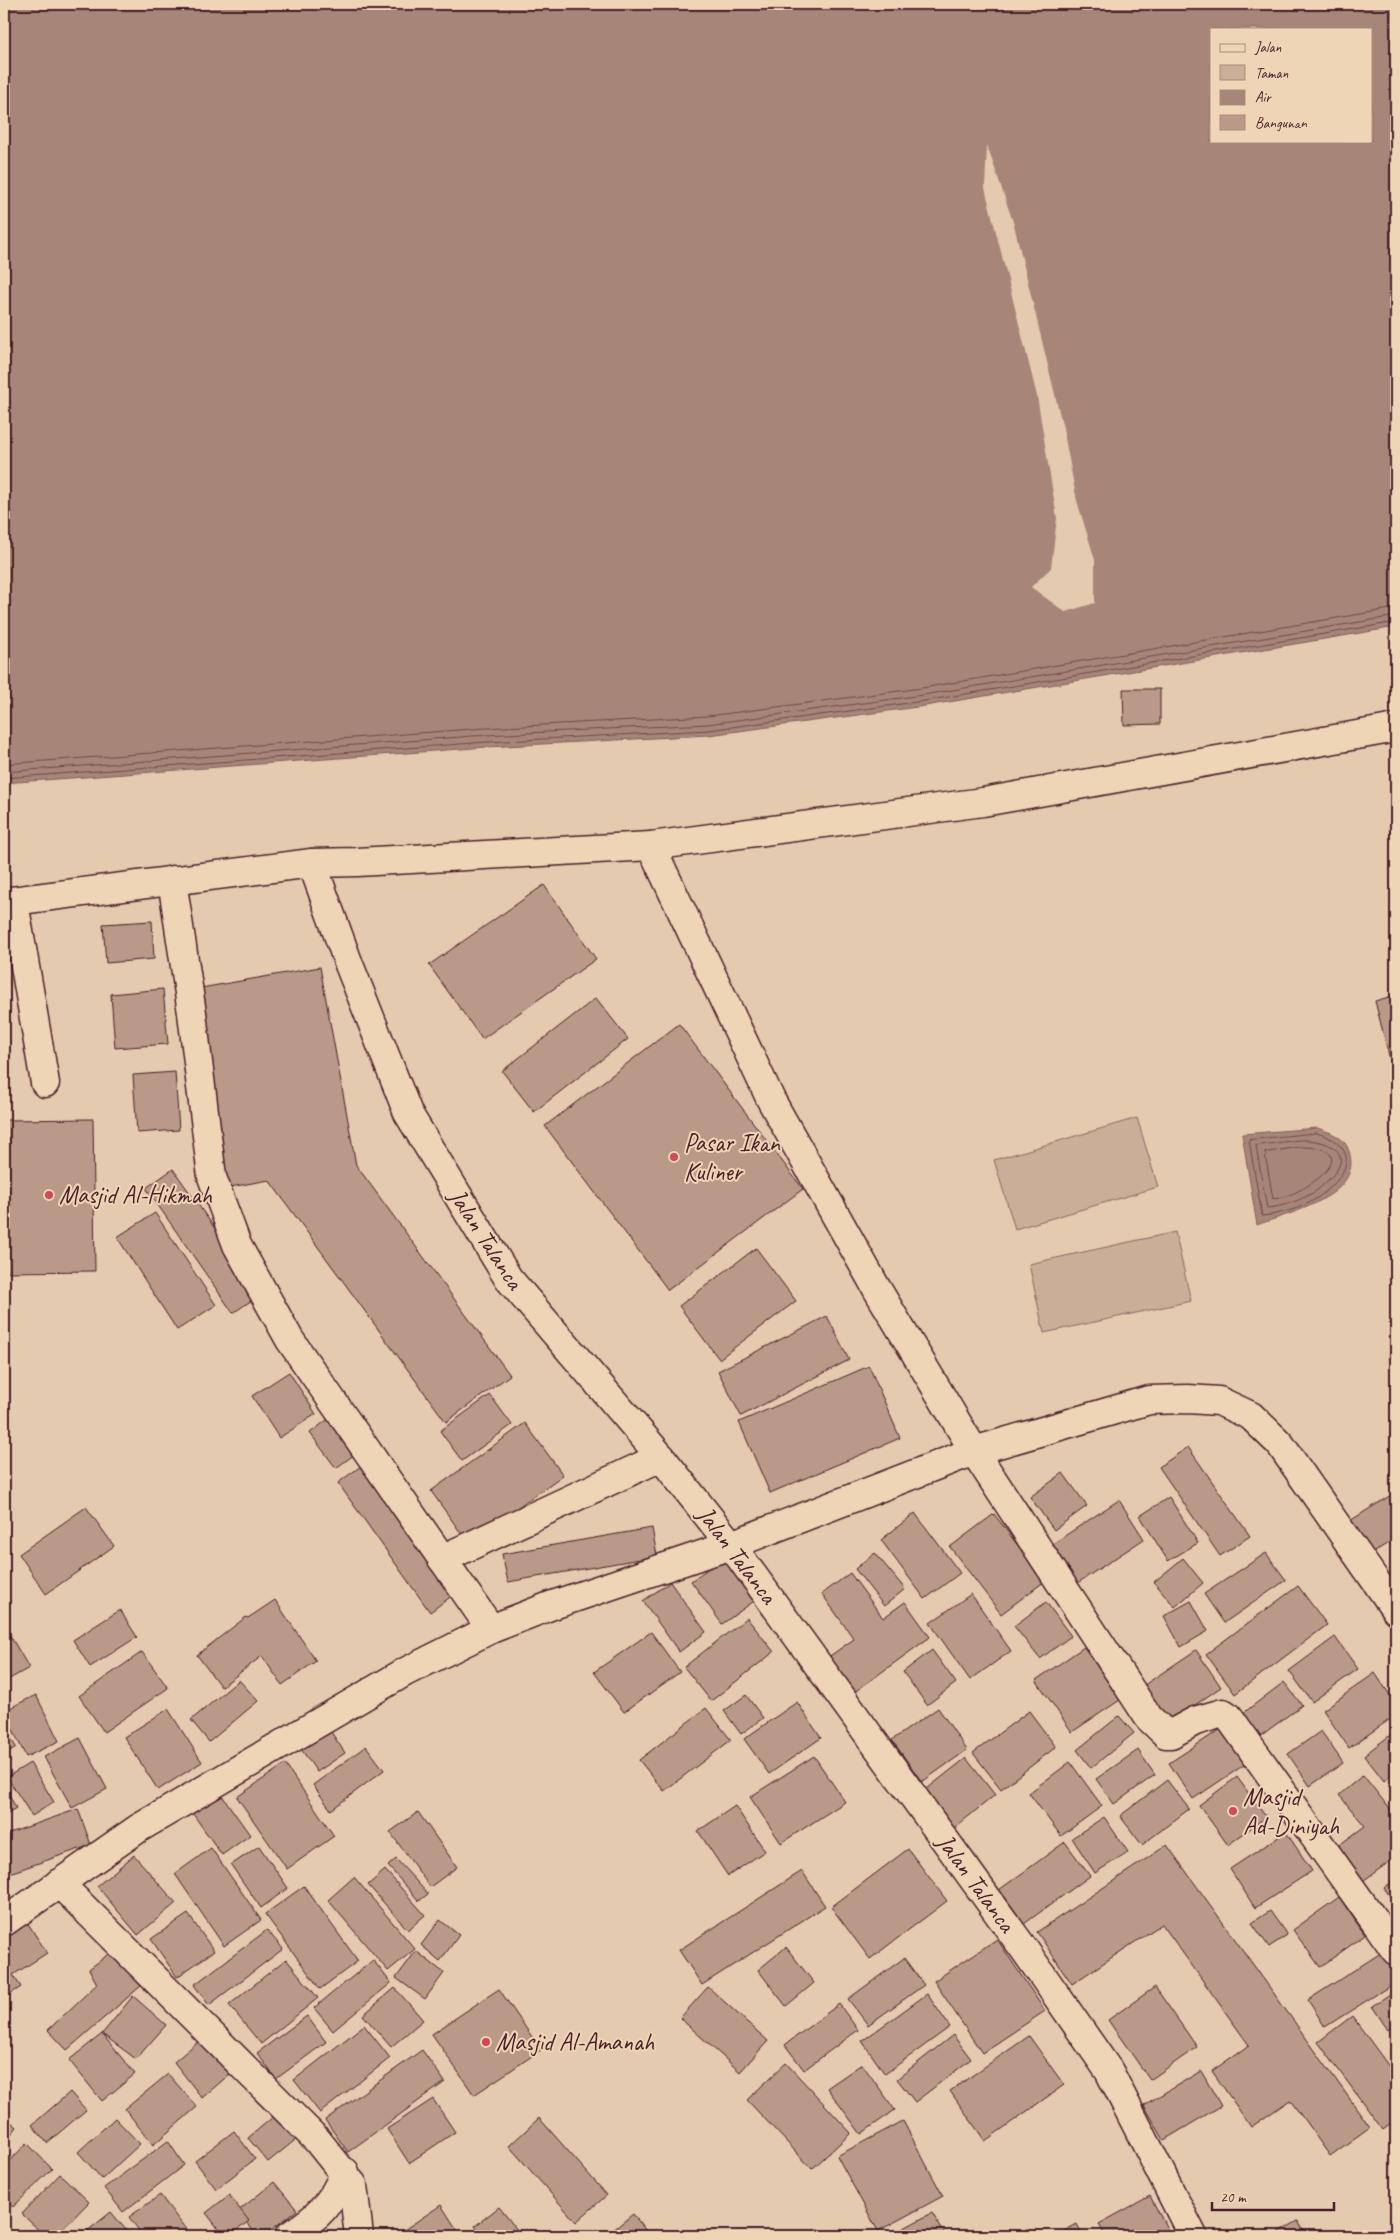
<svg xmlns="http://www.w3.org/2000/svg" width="1400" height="2240" font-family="Caveat,sans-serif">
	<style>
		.green { fill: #caae98; stroke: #8a6662 }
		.water { fill: #a78679; stroke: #825d5a; fill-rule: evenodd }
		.pier { fill: #e4caae }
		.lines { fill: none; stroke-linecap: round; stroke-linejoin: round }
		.shore { stroke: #6f484a; stroke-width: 1 }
		.building { fill: #b99a89; stroke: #4a1f2b }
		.minor-casing { stroke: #4a1f2b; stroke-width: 31 }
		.minor { stroke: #eed5b6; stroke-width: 28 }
		.poi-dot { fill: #d1495b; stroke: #eed5b6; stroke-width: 2 }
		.labels { text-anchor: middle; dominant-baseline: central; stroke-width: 4; stroke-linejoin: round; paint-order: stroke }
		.poi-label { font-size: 25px; fill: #4a1f2b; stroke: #eed5b6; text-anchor: start }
		.street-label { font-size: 25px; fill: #4a1f2b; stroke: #eed5b6 }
	</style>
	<rect width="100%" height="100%" fill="#e4caae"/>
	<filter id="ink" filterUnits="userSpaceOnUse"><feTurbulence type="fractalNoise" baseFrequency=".02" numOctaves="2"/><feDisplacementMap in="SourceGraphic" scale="10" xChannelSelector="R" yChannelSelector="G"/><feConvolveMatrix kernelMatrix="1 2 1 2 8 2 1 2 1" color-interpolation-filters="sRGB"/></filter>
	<g filter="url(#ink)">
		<!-- green -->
		<g class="green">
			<polygon points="1137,1118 1158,1187 1015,1229 994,1160"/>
			<polygon points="1175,1232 1191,1301 1044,1333 1029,1264"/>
		</g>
		<!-- water -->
		<g class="water">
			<path d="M4 4H1396V627L925 706 709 735 487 747 4 783ZM1211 29H1371V141H1211Z"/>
			<path d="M1317 1128C1333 1133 1347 1138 1350 1155 1360 1198 1285 1214 1257 1225L1242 1134Z"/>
		</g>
		<!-- pier -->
		<polygon class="pier" points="987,145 1014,225 1063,428 1077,501 1095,560 1095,603 1065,612 1031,587 1051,568 1057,518 1037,396 985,188"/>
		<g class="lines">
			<!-- shore -->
			<g class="shore">
				<polyline points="4,764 486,728 708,716 922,688 1396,608"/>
				<polyline points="4,772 486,735 708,724 923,695 1396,616"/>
				<polyline points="4,778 487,742 709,730 924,701 1396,622"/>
				<path d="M1317 1133C1363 1147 1348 1177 1317 1198 1303 1208 1278 1215 1262 1216L1249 1140Z"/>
				<path d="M1299 1140C1329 1139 1359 1153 1326 1182 1322 1186 1317 1191 1311 1194 1298 1201 1282 1207 1267 1208L1256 1146Z"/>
				<path d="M1300 1147C1371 1146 1306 1196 1273 1199L1265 1153Z"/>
			</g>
		</g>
		<!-- building -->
		<g class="building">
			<polygon points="1123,689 1160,689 1160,724 1124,725"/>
			<polygon points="544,885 596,959 482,1039 429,965"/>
			<polygon points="152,921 154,959 106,963 103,924"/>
			<polygon points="320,967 356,1165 510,1375 446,1422 269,1180 225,1188 190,990"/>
			<polygon points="163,989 168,1044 115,1048 111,994"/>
			<polygon points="1396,995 1396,1083 1375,1001"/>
			<polygon points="596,998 628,1039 534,1112 502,1071"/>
			<polygon points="679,1024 803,1189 668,1290 545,1126"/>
			<polygon points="175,1072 179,1130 137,1133 133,1075"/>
			<polygon points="93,1119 95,1271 4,1272 4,1120"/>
			<polygon points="173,1169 261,1294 233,1313 146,1188"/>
			<polygon points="155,1213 216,1305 177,1330 117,1237"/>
			<polygon points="756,1248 796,1301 719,1359 679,1306"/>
			<polygon points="827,1316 849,1360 741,1416 718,1371"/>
			<polygon points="869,1366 900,1438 770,1493 739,1422"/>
			<polygon points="289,1372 316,1414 279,1438 252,1396"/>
			<polygon points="490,1395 512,1425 462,1461 440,1431"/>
			<polygon points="336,1413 362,1449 336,1468 310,1433"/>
			<polygon points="525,1423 563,1475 468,1543 431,1491"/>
			<polygon points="1188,1447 1250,1536 1220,1556 1159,1467"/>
			<polygon points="365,1463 457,1592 430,1612 338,1483"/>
			<polygon points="1063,1473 1087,1506 1054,1530 1030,1497"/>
			<polygon points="1396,1492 1396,1538 1366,1557 1345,1524"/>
			<polygon points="1169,1497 1198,1543 1168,1561 1140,1516"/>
			<polygon points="1119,1500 1144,1539 1070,1588 1045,1549"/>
			<polygon points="86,1507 114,1546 46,1594 19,1554"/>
			<polygon points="915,1513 960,1573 925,1599 881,1540"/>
			<polygon points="994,1514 1045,1581 1001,1614 950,1547"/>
			<polygon points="652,1528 657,1556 508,1582 502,1554"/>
			<polygon points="875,1553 905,1589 884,1606 855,1569"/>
			<polygon points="1266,1553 1286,1580 1224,1623 1204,1594"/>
			<polygon points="725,1556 757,1599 722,1624 691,1581"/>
			<polygon points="1183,1558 1203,1583 1175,1607 1154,1582"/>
			<polygon points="850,1573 883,1618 905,1602 930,1637 853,1693 827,1658 854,1639 822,1594"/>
			<polygon points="670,1582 706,1632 679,1652 643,1601"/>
			<polygon points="1298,1586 1327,1625 1235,1694 1206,1654"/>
			<polygon points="971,1594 1011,1651 970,1680 930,1623"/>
			<polygon points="275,1600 316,1661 282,1685 262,1656 221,1687 197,1655 246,1617 248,1618"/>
			<polygon points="1191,1601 1208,1631 1181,1647 1164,1616"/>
			<polygon points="1046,1602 1071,1636 1040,1659 1014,1626"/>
			<polygon points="120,1610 137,1637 90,1667 73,1640"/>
			<polygon points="747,1618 774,1652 711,1701 684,1667"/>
			<polygon points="4,1625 29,1668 4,1682"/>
			<polygon points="651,1632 680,1672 624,1712 594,1672"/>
			<polygon points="1335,1637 1358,1669 1312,1702 1289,1671"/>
			<polygon points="1084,1647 1120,1700 1072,1732 1036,1680"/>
			<polygon points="932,1650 956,1683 927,1705 903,1672"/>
			<polygon points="1196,1650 1221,1687 1163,1727 1137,1690"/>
			<polygon points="142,1652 168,1688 104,1732 79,1696"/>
			<polygon points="1375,1673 1396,1704 1396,1715 1349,1748 1323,1710"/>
			<polygon points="239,1680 258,1701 209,1742 191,1720"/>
			<polygon points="1284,1682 1302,1705 1259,1737 1242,1714"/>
			<polygon points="36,1695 59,1741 26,1757 4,1711"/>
			<polygon points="746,1695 763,1718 741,1734 724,1711"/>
			<polygon points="797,1702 821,1738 769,1774 744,1739"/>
			<polygon points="706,1708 731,1740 664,1791 639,1760"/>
			<polygon points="938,1708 967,1750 922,1782 892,1740"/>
			<polygon points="168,1709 202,1762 158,1790 124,1737"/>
			<polygon points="1029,1711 1056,1747 1001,1789 973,1753"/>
			<polygon points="1119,1716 1134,1733 1091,1768 1077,1750"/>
			<polygon points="1224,1727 1247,1763 1193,1799 1169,1763"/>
			<polygon points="4,1728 16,1747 4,1755"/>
			<polygon points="329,1729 345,1753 317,1772 301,1749"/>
			<polygon points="1321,1731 1343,1763 1310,1786 1288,1754"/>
			<polygon points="1396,1731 1396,1771 1384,1781 1364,1755"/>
			<polygon points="80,1738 107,1789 72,1808 44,1757"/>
			<polygon points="366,1746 384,1770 331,1810 313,1785"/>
			<polygon points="1138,1750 1155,1775 1114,1804 1096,1779"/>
			<polygon points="814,1756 845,1802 781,1843 750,1797"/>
			<polygon points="966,1758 995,1795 948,1833 918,1796"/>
			<polygon points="1070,1762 1102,1806 1061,1836 1029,1793"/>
			<polygon points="30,1763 54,1802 32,1816 7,1777"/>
			<polygon points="285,1764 334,1836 287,1869 237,1797"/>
			<polygon points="1363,1775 1393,1813 1390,1815 1396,1822 1396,1857 1356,1886 1331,1851 1365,1826 1339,1795"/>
			<polygon points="1237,1777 1266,1817 1228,1845 1199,1805"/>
			<polygon points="1396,1779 1396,1795 1388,1785"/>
			<polygon points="1167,1780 1189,1809 1142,1845 1120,1816"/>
			<polygon points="4,1785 16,1808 4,1815"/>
			<polygon points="216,1787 250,1835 222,1855 188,1807"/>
			<polygon points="735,1806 765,1851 728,1876 698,1831"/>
			<polygon points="78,1809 91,1845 4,1875 4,1835"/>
			<polygon points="418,1812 457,1867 430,1887 390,1832"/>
			<polygon points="1104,1817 1128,1852 1095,1873 1072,1838"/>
			<polygon points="1286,1832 1312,1871 1255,1908 1230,1869"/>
			<polygon points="1065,1842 1090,1876 1017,1929 992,1895"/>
			<polygon points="1167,1845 1370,2127 1330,2156 1290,2100 1251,2127 1212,2071 1249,2045 1162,1924 1072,1984 1037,1932"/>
			<polygon points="259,1846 288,1888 261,1908 231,1865"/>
			<polygon points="211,1848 261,1920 224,1946 175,1874"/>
			<polygon points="908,1849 947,1901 870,1959 831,1907"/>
			<polygon points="134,1855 176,1903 138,1935 97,1886"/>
			<polygon points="396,1859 428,1894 419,1901 388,1866"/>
			<polygon points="385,1870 425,1915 408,1930 368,1885"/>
			<polygon points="802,1871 825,1906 702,1985 679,1950"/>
			<polygon points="354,1877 415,1949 388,1971 328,1900"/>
			<polygon points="1396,1879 1396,1904 1384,1888"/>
			<polygon points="304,1886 358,1961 320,1989 265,1914"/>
			<polygon points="1339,1897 1365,1935 1320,1967 1293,1930"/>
			<polygon points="1270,1911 1287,1935 1269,1947 1252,1923"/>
			<polygon points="188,1914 214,1951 177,1977 151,1939"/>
			<polygon points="25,1919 47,1953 13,1975 21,1987 4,1998 4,1934"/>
			<polygon points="440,1920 459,1935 440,1961 421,1945"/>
			<polygon points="267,1930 283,1949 209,2005 194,1985"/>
			<polygon points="997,1939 1045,2011 982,2053 934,1981"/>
			<polygon points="786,1947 814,1983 786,2006 758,1970"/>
			<polygon points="1387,1949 1396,1964 1396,1982 1325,2027 1308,2000"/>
			<polygon points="113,1951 142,1985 67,2050 48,2030 97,1984 89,1969"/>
			<polygon points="416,1951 444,1973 425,1999 396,1978"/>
			<polygon points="904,1958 924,1985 868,2025 848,1999"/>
			<polygon points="286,1959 318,1998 261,2044 229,2005"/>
			<polygon points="373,1960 391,1983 333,2031 314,2008"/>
			<polygon points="708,1987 768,2041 740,2072 680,2018"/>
			<polygon points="1155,1987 1197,2047 1150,2080 1108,2020"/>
			<polygon points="395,1988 423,2020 391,2047 363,2015"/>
			<polygon points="499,1989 541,2050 474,2095 432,2034"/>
			<polygon points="1396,1990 1396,2024 1388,2030 1372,2006"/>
			<polygon points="927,1994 950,2027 885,2074 862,2041"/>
			<polygon points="133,1996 166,2025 136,2059 102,2034"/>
			<polygon points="839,2004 858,2030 804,2070 785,2045"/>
			<polygon points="307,2016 326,2042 276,2079 257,2053"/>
			<polygon points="1352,2016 1396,2076 1396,2120 1383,2130 1318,2042"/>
			<polygon points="364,2025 390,2058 320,2113 294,2080"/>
			<polygon points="102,2034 135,2074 102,2101 69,2060"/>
			<polygon points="953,2035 971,2059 915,2102 897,2079"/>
			<polygon points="1029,2036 1064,2085 985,2141 950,2091"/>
			<polygon points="201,2039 231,2073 202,2098 174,2062"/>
			<polygon points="422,2050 445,2082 348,2152 325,2120"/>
			<polygon points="786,2063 851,2133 812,2169 747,2100"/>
			<polygon points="862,2064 895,2110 861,2134 827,2088"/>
			<polygon points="1201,2071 1221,2106 1164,2140 1144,2105"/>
			<polygon points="168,2074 197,2107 153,2145 125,2109"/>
			<polygon points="70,2092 86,2110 47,2143 32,2125"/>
			<polygon points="433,2099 455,2132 409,2163 387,2129"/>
			<polygon points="279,2112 299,2137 268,2162 248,2138"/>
			<polygon points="4,2116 17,2127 4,2143"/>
			<polygon points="115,2118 140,2144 102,2179 78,2152"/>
			<polygon points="539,2118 607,2195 576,2222 509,2146"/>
			<polygon points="903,2121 943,2196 878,2231 837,2156"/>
			<polygon points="234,2131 255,2159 216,2189 195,2161"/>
			<polygon points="168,2141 184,2165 123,2212 104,2188"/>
			<polygon points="27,2143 52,2169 13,2207 4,2197 4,2167"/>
			<polygon points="60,2174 89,2202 56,2236 45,2236 22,2214"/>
			<polygon points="274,2182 297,2210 263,2236 258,2236 237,2212"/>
			<polygon points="160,2195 191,2236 143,2236 129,2217"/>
			<polygon points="229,2195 249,2221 229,2236 224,2236 206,2213"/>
			<polygon points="1150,2196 1171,2236 1105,2236 1099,2224"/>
			<polygon points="441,2205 461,2236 395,2236"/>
			<polygon points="499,2207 522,2236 482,2236 475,2226"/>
			<polygon points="111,2212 131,2236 81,2236"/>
			<polygon points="932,2213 946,2236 889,2236"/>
			<polygon points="633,2214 650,2236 606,2236"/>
			<polygon points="1298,2221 1306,2236 1272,2236"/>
			<polygon points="1077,2224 1083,2236 1055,2236"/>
		</g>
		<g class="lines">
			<defs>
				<g id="minor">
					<polyline points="651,846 771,1100 877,1289 974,1451 1149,1718 1166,1734 1171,1734 1195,1721 1223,1713 1229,1717 1396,1951"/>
					<polyline points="312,863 348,962 408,1113 508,1278 661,1457 731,1545 1024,1949 1109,2071 1193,2236"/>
					<polyline points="172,880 192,1013 212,1177 237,1245 290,1340 491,1629"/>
					<polyline points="4,902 312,863 357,862 651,846 983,802 1396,728"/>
					<polyline points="14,902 45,1083"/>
					<polyline points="442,1559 661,1457"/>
					<polyline points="59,1883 317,2140 353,2185 359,2236"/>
					<polyline points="4,1922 139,1828 405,1672 491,1629 550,1606 731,1545 974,1451 1149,1400 1188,1399 1219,1401 1251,1416 1280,1444 1396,1610"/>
					<path d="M289 2236C318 2217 331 2205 345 2172"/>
				</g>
			</defs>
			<!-- minor casing -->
			<use href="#minor" class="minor-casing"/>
			<!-- minor -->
			<use href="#minor" class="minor"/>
		</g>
	</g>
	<!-- markers -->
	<g class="poi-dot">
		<circle cx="674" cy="1157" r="5"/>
		<circle cx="49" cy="1195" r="5"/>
		<circle cx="1233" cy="1811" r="5"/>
		<circle cx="486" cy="2042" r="5"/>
	</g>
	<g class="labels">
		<!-- poi labels -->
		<g class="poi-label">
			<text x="684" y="1143">Pasar Ikan<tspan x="684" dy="29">Kuliner</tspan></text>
			<text x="59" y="1195">Masjid Al-Hikmah</text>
			<text x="1243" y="1797">Masjid<tspan x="1243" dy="29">Ad-Diniyah</tspan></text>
			<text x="496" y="2042">Masjid Al-Amanah</text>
		</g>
		<!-- street labels -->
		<g class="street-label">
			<text transform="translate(486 1239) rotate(57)">Jalan Talanca</text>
			<text transform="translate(737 1555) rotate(53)">Jalan Talanca</text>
			<text transform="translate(976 1883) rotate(54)">Jalan Talanca</text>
		</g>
	</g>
	<!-- margin -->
	<rect width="1400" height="2240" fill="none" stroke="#eed5b6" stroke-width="20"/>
	<rect x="10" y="10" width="1380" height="2220" fill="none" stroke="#4a1f2b" stroke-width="2" filter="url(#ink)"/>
	<!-- legend -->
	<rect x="1210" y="28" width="162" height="115" fill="#eed5b6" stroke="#ac8c7e"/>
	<rect x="1220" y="44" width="25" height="8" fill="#eed5b6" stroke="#ac8c7e"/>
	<text x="1255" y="52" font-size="15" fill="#4a1f2b">Jalan</text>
	<rect x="1220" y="65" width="25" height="15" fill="#caae98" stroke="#ac8c7e"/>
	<text x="1255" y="78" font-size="15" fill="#4a1f2b">Taman</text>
	<rect x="1220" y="90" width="25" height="15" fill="#a78679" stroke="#ac8c7e"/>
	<text x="1255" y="102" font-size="15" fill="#4a1f2b">Air</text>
	<rect x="1220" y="115" width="25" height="15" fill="#b99a89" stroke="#ac8c7e"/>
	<text x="1255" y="128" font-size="15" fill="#4a1f2b">Bangunan</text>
	<!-- scale -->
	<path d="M1212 2202v8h122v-8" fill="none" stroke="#4a1f2b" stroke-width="2.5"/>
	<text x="1220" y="2202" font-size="15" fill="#4a1f2b" stroke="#eed5b6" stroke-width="4" paint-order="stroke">20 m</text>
</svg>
